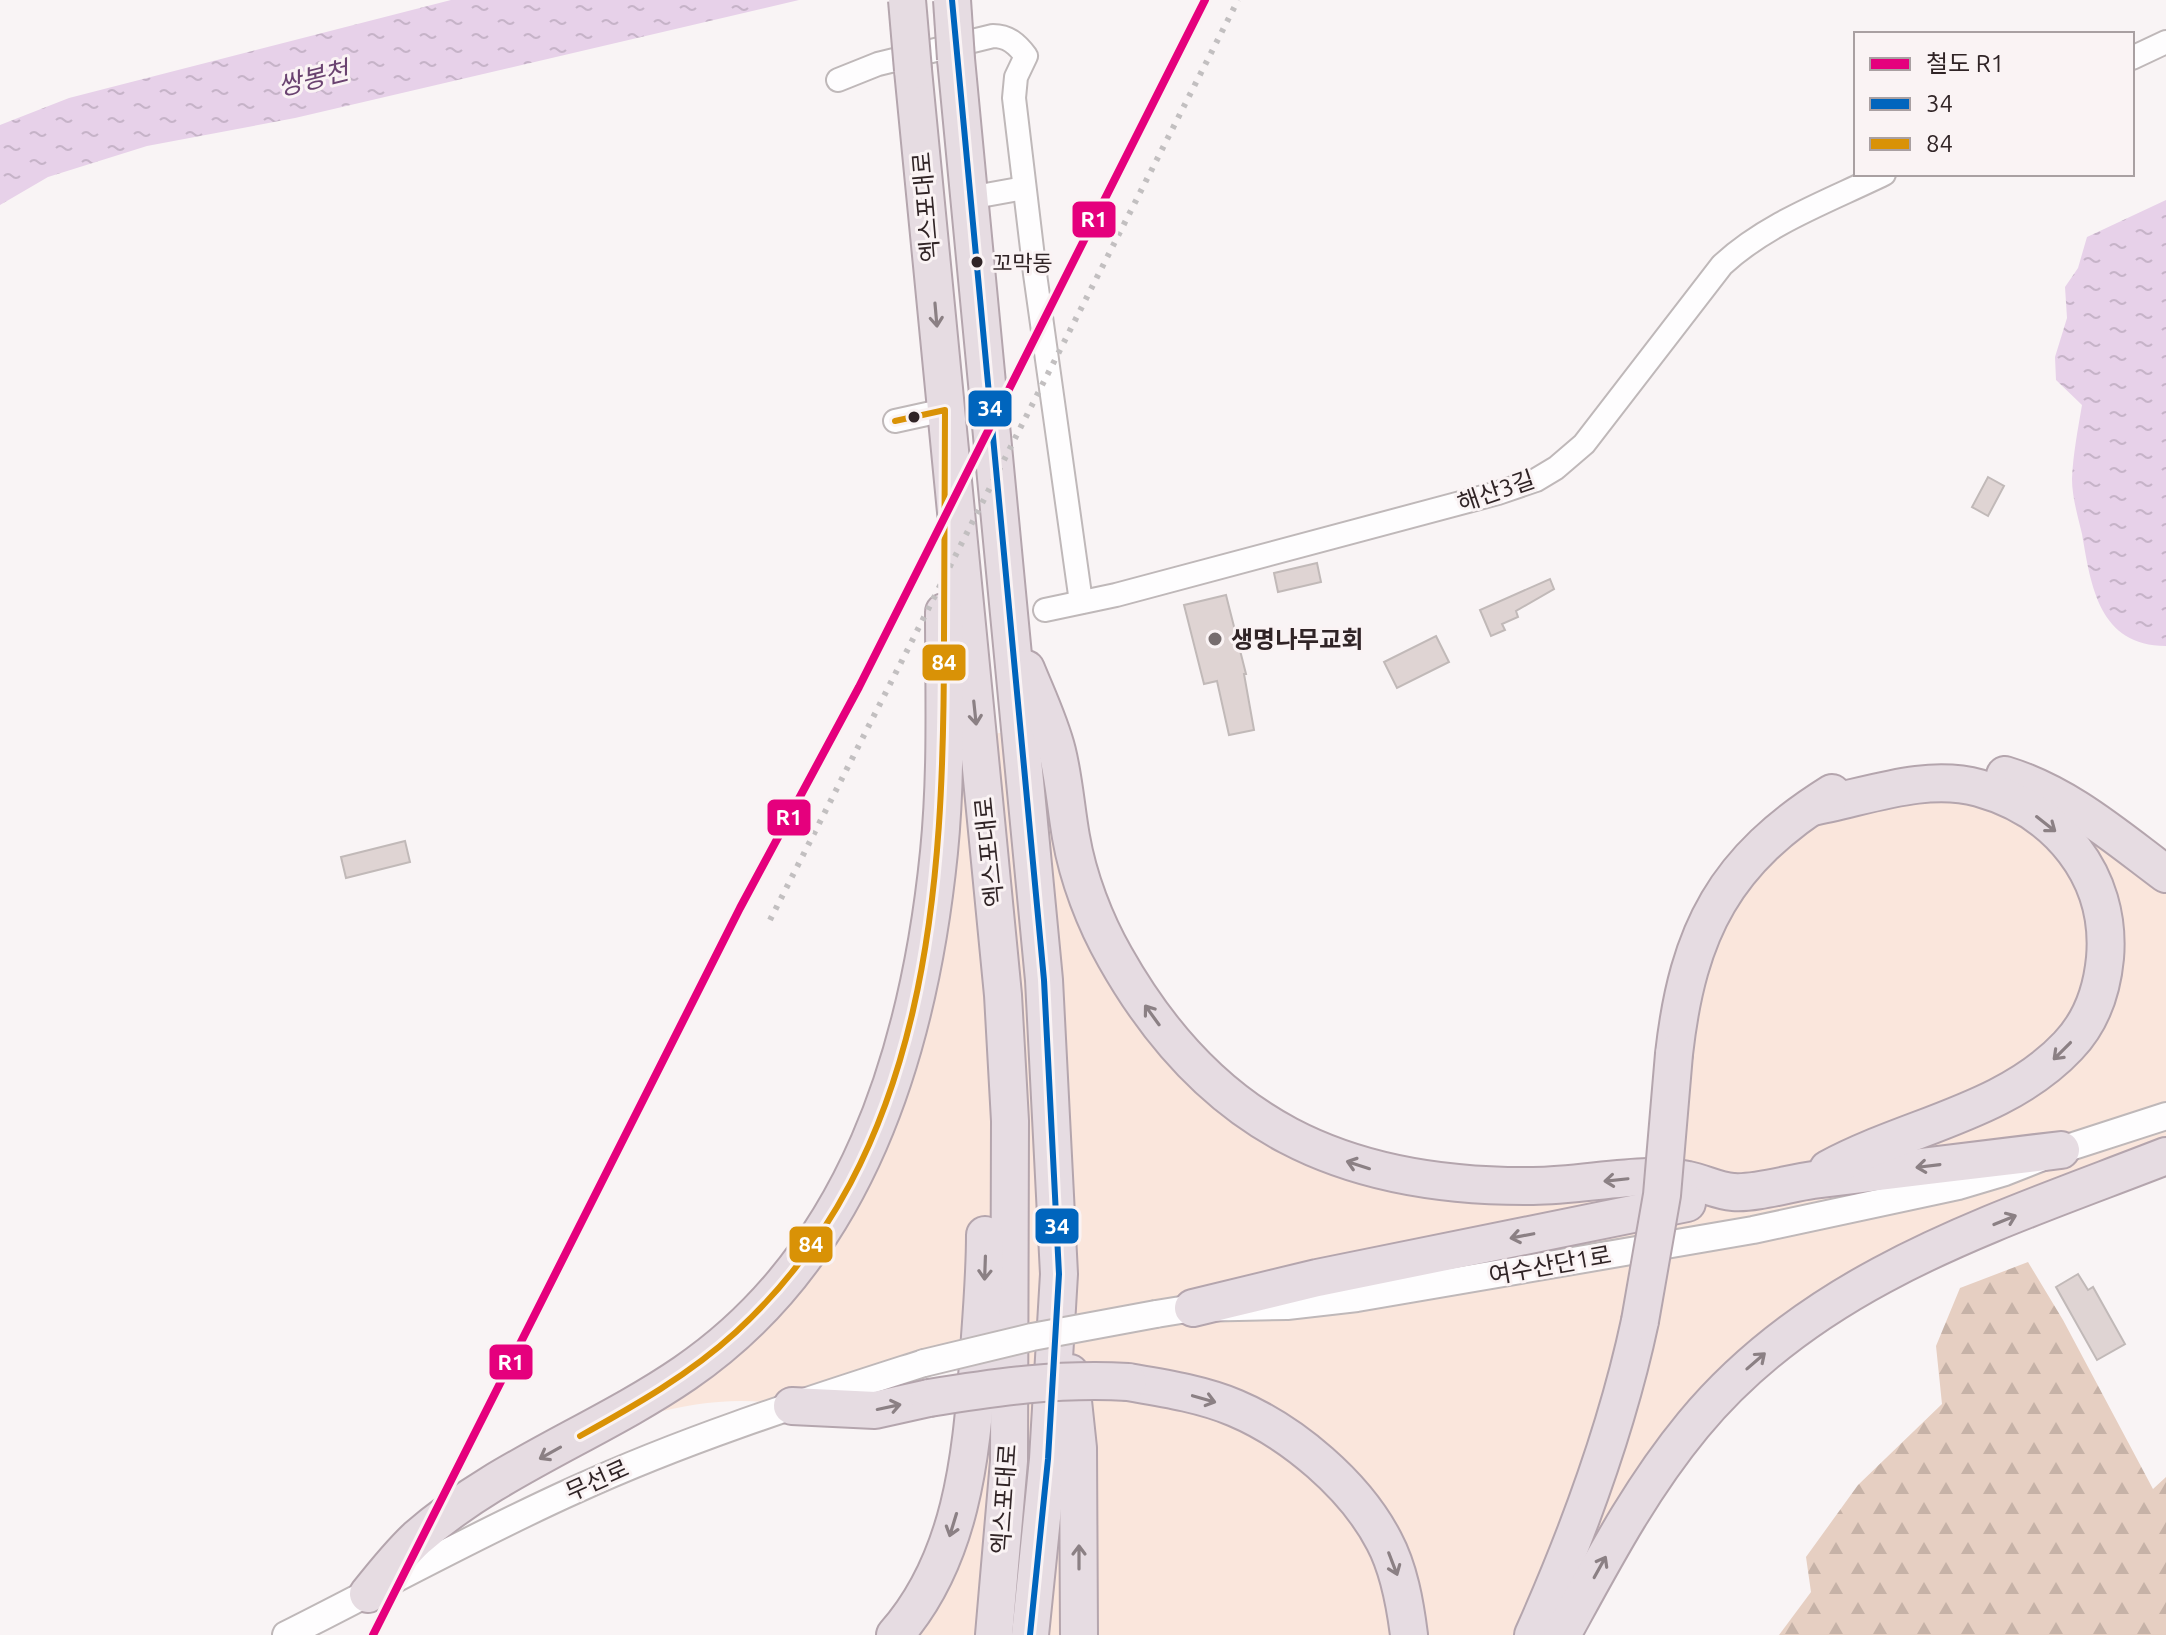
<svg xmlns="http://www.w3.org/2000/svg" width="2166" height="1635" font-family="Ubuntu,'Noto Sans KR',sans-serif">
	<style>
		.forest { fill: url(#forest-firs) }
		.garden { fill: #fae6dc }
		.water { fill: url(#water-ripples) }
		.building { fill: #dfd4d3; stroke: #c1b9b8; stroke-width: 2 }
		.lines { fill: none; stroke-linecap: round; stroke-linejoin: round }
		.minor-casing { stroke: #bfb8b9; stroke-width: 26 }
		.tertiary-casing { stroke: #bfb8b9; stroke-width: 30 }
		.trunk-casing { stroke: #b4a5ad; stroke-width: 40 }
		.minor { stroke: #fefdfe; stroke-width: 22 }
		.tertiary { stroke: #fefdfe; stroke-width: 26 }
		.trunk { stroke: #e6dce2; stroke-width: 36 }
		.rail { stroke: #c2bfc0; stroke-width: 6; stroke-dasharray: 4 8; stroke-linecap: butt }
		.tertiary-bridge-casing { stroke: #bfb8b9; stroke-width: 30; stroke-linecap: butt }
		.trunk-bridge-casing { stroke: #b4a5ad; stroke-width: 40; stroke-linecap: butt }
		.tertiary-bridge { stroke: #fefdfe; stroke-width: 26 }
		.trunk-bridge { stroke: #e6dce2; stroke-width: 36 }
		.bus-1-casing { stroke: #faf3f4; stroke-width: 12 }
		.bus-2-casing { stroke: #faf3f4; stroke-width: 12 }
		.bus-1 { stroke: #0065bd; stroke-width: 6 }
		.bus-2 { stroke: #d99206; stroke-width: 6 }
		.rail-1-casing { stroke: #faf3f4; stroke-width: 14 }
		.rail-1 { stroke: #e5007d; stroke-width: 8 }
		.oneway { stroke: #8b8084 }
		.bus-dot { fill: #302426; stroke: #faf3f4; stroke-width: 3 }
		.poi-dot { fill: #766d6e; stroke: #faf3f4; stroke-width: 3 }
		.labels { text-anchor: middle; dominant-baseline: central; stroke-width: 6; stroke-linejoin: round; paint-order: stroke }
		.bus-label { font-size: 22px; fill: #302426; stroke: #faf3f4; text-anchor: start }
		.street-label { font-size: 24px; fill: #302426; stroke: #faf3f4 }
		.poi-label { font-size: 24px; font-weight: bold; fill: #302426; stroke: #faf3f4; text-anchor: start }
		.water-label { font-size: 26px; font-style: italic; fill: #6a4370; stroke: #faf3f4 }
		.line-badge { stroke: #faf3f4; stroke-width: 3 }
		.badge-label { font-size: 22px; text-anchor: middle; font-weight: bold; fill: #fff }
	</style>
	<defs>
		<pattern id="forest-firs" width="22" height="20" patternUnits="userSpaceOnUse" patternTransform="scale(2)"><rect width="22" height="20" fill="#e6cfc2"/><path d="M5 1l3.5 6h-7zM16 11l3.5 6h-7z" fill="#c6b2a7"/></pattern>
		<pattern id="water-ripples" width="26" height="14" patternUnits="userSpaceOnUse" patternTransform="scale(2)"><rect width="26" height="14" fill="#e7d1e9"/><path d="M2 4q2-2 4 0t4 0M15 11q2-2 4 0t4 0" fill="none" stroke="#c6b3c8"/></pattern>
	</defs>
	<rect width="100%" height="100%" fill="#f9f4f5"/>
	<!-- forest -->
	<polygon class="forest" points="2028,1262 2063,1320 2153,1489 2166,1477 2166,1635 1779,1635 1811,1592 1806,1557 1858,1485 1942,1404 1936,1346 1960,1288"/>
	<!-- garden -->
	<path class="garden" d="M1049 725 1071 839 1180 1051 1363 1167 1661 1177 1677 1028 1765 841 1925 766H1964L1998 773 2166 874V1156L2048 1202 1768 1350 1562 1635H895L924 1596 976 1349 792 1406C742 1396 698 1402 650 1414L712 1352 876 1130 944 742Z"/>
	<!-- water -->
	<g class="water">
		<polygon points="451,0 799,0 295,118 147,146 48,177 0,205 0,125 69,98"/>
		<path d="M2166 200V646C2099 646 2091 586 2082 534 2078 517 2072 497 2072 479 2073 454 2078 429 2082 405L2056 380 2055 357 2067 318 2065 287 2078 268 2087 237Z"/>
	</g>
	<!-- building -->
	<g class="building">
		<polygon points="1988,477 2004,486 1988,516 1972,507"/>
		<polygon points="1317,563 1321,582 1278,592 1274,573"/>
		<polygon points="1550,579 1554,589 1516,611 1518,617 1502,624 1505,630 1491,636 1480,610"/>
		<polygon points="1226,595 1246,674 1244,674 1254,730 1229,735 1217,681 1204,684 1184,605"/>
		<polygon points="1436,636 1449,662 1397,688 1384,662"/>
		<polygon points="405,841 410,862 346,878 341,857"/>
		<polygon points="2078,1274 2088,1290 2093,1287 2125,1344 2097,1360 2056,1287"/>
	</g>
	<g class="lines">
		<defs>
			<g id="minor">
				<polyline points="2132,58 2166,42"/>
				<path d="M838 80 878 64 993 36C1008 36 1017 44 1026 56L1016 77 1014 98 1035 274 1081 602"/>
				<polyline points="969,198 1024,188"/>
				<polyline points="895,421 945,410"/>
				<path d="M1045 610 1116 595 1498 493 1536 480 1556 468 1584 444 1722 265C1767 223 1829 201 1884 174"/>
			</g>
			<g id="tertiary">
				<polyline points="1156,1314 1193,1308 1287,1306 1357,1298 1753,1230 1958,1186 2005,1172 2061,1150 2166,1116"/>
				<path d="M286 1635C382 1587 477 1534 575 1490 688 1438 806 1401 924 1363"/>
			</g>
			<g id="trunk">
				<polyline points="956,59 1044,980 1059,1274 1048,1459 1030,1635"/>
				<polyline points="913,70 1003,995 1010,1121 1009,1461 994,1635"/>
				<path d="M1026 669C1037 696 1050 723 1057 751 1064 779 1066 809 1071 837 1078 878 1095 922 1115 957 1210 1126 1343 1188 1533 1186 1572 1186 1609 1178 1648 1177 1661 1177 1675 1177 1688 1180 1703 1183 1718 1191 1733 1192 1754 1194 1791 1183 1813 1180 1896 1170 1978 1160 2061 1150"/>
				<path d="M2005 775C2067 794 2115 836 2166 874"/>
				<path d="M1812 807C1866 797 1925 773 1979 788 2058 810 2112 876 2105 958 2102 990 2091 1022 2068 1046 2005 1113 1907 1126 1828 1169"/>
				<path d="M1674 1054C1688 930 1725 860 1832 793"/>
				<polyline points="1193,1308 1317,1278 1687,1203"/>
				<polyline points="1070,1373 1078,1448 1079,1635"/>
				<path d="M1128 1382C1163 1388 1202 1394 1235 1408 1292 1432 1355 1485 1384 1541 1399 1569 1405 1603 1409 1635"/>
				<polyline points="792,1406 875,1410 929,1398"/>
				<path d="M368 1594C383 1575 399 1555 417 1538 495 1469 599 1432 685 1373 857 1255 919 1050 939 852 947 772 944 692 944 612"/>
				<path d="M895 1635C961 1560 971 1459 978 1364 981 1321 985 1278 985 1235"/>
				<path d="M1533 1635C1578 1534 1617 1429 1640 1321"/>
				<path d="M1562 1635C1602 1562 1640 1489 1693 1425 1815 1277 1994 1223 2166 1156"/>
			</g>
		</defs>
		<!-- minor casing -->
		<use href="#minor" class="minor-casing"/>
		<!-- tertiary casing -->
		<use href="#tertiary" class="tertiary-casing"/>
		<!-- trunk casing -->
		<use href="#trunk" class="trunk-casing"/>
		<!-- minor -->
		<use href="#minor" class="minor"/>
		<!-- tertiary -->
		<use href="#tertiary" class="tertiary"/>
		<!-- trunk -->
		<use href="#trunk" class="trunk"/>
		<!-- rail -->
		<g class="rail">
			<polyline points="740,908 859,687 1205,0"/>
			<polyline points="770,920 1238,0"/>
		</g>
		<defs>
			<polyline id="tertiary-bridge" points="924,1363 1032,1337 1156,1314"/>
			<g id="trunk-bridge">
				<polyline points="907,0 913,70"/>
				<polyline points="952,0 956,59"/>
				<polyline points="1640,1321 1662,1195 1674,1054"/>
				<path d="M929 1398C997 1387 1059 1378 1128 1382"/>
			</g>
		</defs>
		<!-- tertiary-bridge casing -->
		<use href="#tertiary-bridge" class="tertiary-bridge-casing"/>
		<!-- trunk-bridge casing -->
		<use href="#trunk-bridge" class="trunk-bridge-casing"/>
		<!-- tertiary-bridge -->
		<use href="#tertiary-bridge" class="tertiary-bridge"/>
		<!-- trunk-bridge -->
		<use href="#trunk-bridge" class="trunk-bridge"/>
		<defs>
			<polyline id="bus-1" points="952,0 1044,980 1059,1274 1048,1459 1030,1635"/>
			<path id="bus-2" d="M580 1436C634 1406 689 1375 736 1332 930 1154 944 886 944 640 945 564 945 487 945 410L895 421"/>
		</defs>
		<!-- bus-1 casing -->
		<use href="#bus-1" class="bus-1-casing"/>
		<!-- bus-2 casing -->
		<use href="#bus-2" class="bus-2-casing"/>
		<!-- bus-1 -->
		<use href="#bus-1" class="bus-1"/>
		<!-- bus-2 -->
		<use href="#bus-2" class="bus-2"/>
		<defs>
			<polyline id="rail-1" points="373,1635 740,908 859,687 1205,0"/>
		</defs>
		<!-- rail-1 casing -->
		<use href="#rail-1" class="rail-1-casing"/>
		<!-- rail-1 -->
		<use href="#rail-1" class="rail-1"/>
	</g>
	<!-- one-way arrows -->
	<defs><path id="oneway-shaft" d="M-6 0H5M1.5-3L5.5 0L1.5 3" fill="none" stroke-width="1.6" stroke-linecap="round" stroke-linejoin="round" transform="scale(2)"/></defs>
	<g class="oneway">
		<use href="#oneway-shaft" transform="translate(936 315) rotate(85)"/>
		<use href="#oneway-shaft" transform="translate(975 713) rotate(84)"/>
		<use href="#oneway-shaft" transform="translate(2046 824) rotate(38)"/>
		<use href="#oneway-shaft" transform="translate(1152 1015) rotate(-126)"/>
		<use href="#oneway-shaft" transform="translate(2062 1051) rotate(135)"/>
		<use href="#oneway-shaft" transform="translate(1358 1165) rotate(-162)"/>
		<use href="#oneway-shaft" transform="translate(1928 1166) rotate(173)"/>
		<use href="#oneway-shaft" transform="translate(1616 1180) rotate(174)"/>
		<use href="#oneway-shaft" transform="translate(2005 1220) rotate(-22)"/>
		<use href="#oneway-shaft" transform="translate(1522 1236) rotate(169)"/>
		<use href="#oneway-shaft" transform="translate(985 1268) rotate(92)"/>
		<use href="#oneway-shaft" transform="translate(1756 1361) rotate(-41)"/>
		<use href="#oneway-shaft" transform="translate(1204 1399) rotate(16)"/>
		<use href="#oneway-shaft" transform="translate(889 1407) rotate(-12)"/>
		<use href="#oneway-shaft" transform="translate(550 1453) rotate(151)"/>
		<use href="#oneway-shaft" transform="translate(953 1525) rotate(107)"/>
		<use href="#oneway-shaft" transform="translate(1079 1557) rotate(-90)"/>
		<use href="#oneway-shaft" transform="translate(1393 1564) rotate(69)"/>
		<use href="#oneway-shaft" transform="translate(1600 1567) rotate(-61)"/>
	</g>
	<!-- markers -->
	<g class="bus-dot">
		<circle cx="977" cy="262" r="7"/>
		<circle cx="914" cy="417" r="7"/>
	</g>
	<circle class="poi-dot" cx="1215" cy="639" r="8"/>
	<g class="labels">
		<!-- bus labels -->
		<g class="bus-label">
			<text x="992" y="262">꼬막동</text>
		</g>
		<!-- street labels -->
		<g class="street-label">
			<text transform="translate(926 207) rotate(-95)">엑스포대로</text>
			<text transform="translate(1496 491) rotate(-19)">해산3길</text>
			<text transform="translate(989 852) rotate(-96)">엑스포대로</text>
			<text transform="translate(1550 1265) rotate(-10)">여수산단1로</text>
			<text transform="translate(597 1480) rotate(-24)">무선로</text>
			<text transform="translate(1004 1499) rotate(-86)">엑스포대로</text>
		</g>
		<!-- poi labels -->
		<g class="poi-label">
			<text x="1231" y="639">생명나무교회</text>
		</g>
		<!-- water labels -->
		<g class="water-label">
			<text transform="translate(313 78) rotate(-14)">쌍봉천</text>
		</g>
	</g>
	<g class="line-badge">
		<rect x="1071" y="200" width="46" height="39" rx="8" fill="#e5007d"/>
		<rect x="967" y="389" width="46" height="39" rx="8" fill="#0065bd"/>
		<rect x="921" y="643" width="46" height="39" rx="8" fill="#d99206"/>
		<rect x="766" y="798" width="46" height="39" rx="8" fill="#e5007d"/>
		<rect x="1034" y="1207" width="46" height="38" rx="8" fill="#0065bd"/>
		<rect x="788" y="1225" width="46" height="39" rx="8" fill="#d99206"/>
		<rect x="488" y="1343" width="46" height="38" rx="8" fill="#e5007d"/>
	</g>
	<g class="badge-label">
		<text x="1094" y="227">R1</text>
		<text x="990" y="416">34</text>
		<text x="944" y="670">84</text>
		<text x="789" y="825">R1</text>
		<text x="1057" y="1234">34</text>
		<text x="811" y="1252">84</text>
		<text x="511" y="1370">R1</text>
	</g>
	<!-- legend -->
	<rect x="1854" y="32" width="280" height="144" fill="#faf3f4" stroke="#a9a0a2" stroke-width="2"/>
	<rect x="1870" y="58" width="40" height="12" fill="#e5007d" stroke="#a9a0a2" stroke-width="2"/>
	<text x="1926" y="72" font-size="24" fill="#302426">철도 R1</text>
	<rect x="1870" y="98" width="40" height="12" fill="#0065bd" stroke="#a9a0a2" stroke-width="2"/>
	<text x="1926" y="112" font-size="24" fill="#302426">34</text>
	<rect x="1870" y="138" width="40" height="12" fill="#d99206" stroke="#a9a0a2" stroke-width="2"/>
	<text x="1926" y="152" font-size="24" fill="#302426">84</text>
</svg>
